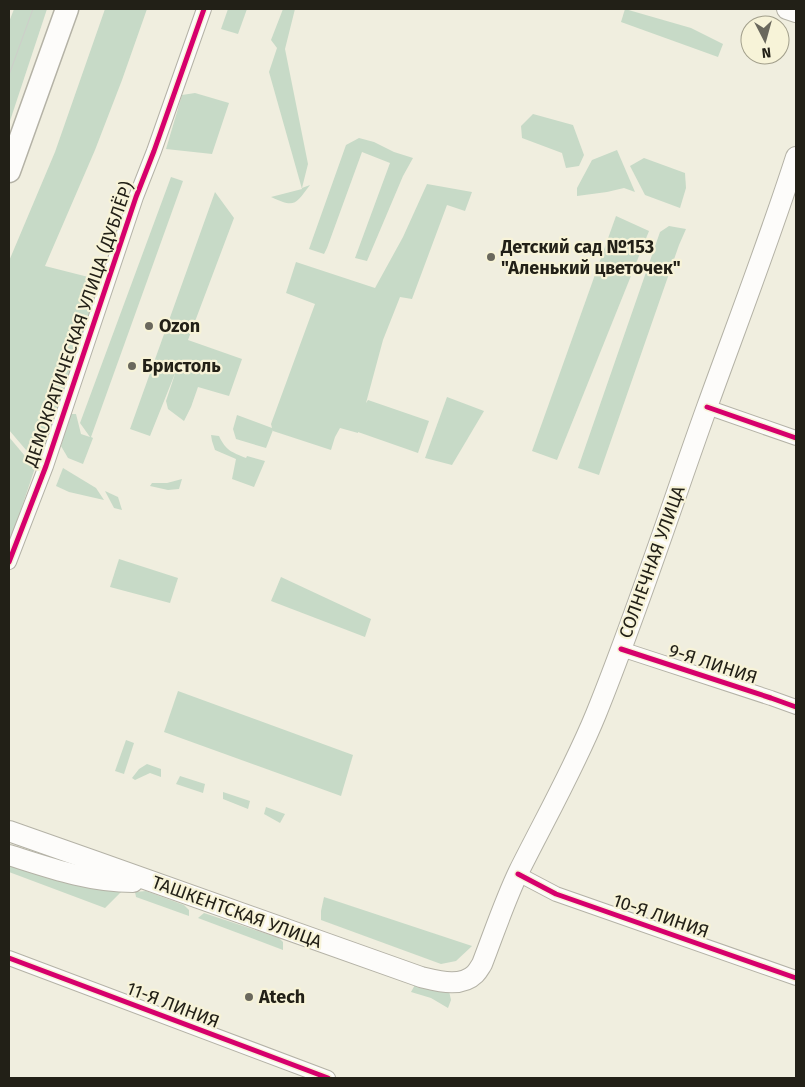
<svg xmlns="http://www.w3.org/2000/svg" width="805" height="1087" font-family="'Fira Sans',sans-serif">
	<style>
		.green { fill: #c7dac7 }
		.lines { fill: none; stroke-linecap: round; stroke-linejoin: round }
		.minor-casing { stroke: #b4b2a6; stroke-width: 16 }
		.secondary-casing { stroke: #b4b2a6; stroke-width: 22 }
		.primary-casing { stroke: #b4b2a6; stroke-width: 25 }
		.minor { stroke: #fdfcfa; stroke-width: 14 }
		.secondary { stroke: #fdfcfa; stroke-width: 20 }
		.primary { stroke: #fdfcfa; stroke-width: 22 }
		.tram { stroke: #cececa; stroke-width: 1 }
		.cycleway-casing { stroke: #f7f3d8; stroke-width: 8 }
		.cycleway { stroke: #d6006c; stroke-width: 5 }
		.poi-dot { fill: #6a685d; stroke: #f7f3d8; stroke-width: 2 }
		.labels { text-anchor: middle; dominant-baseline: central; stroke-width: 4.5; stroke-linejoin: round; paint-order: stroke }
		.poi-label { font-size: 18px; font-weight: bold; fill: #222017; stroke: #f7f3d8; text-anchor: start }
		.street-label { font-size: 18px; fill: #222017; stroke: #f7f3d8 }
	</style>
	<rect width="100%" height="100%" fill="#f0eedf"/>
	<!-- green -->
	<g class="green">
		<polygon points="14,9 47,9 9,124 9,22"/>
		<polygon points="105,9 147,9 122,80 95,150 45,266 108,282 38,464 9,430 9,261 55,152"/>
		<polygon points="228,9 247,9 238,34 221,29"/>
		<path d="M283 9H295L285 49 308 164 302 188 310 185C295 205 295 208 271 197L302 189 269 72 277 48 271 40Z"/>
		<polygon points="625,9 691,28 723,44 718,57 621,22"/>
		<polygon points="195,93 229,103 212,154 166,149 182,95"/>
		<polygon points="533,114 573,125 584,155 579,166 566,168 562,153 522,138 521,126"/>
		<polygon points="359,138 374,142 394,152 413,158 403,176 367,261 355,258 390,163 362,152 327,248 324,254 309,249 346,145"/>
		<polygon points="617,150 635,192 624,188 607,192 577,196 577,188 592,160"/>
		<polygon points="644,158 685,173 686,188 680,208 645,195 630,166"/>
		<polygon points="171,177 183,181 91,437 93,438 83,464 68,458 61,446 70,414 76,414 81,434 90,437 80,423"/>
		<polygon points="427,184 472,192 465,211 447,205 412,299 400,297 383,340 366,403 368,400 429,421 418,453 358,432 358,433 340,428 335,437 331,450 273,431 273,430 266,448 236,439 233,429 237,415 272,428 271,424 315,304 286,293 296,262 375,288 403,237"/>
		<polygon points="215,192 234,218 188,340 242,359 229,396 198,387 191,407 184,421 168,409 166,401 176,371 150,436 130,429"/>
		<polygon points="616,216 649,231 557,460 532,451"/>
		<polygon points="669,226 686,229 679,245 599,475 578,468 660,232"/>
		<polygon points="447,397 484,411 452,465 425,458"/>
		<path d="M211 435 219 436C226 451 232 452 246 458L247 456 265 461 254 487 232 479 236 459 215 450 212 441Z"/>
		<polygon points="9,437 35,468 9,545"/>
		<polygon points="63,468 96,488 104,500 69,492 56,486"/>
		<polygon points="182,479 179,489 168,490 150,486 152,483 167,483"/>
		<polygon points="105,491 118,497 122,510 114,508"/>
		<polygon points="119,559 178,578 170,603 110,587"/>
		<polygon points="281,577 371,619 365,637 271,601"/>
		<polygon points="178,691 353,755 341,796 164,732"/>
		<polygon points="126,740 134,743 124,774 115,771"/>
		<polygon points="147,764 161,769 161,777 150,773 135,780 132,778 139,769"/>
		<polygon points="180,776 205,784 203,793 176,784"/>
		<polygon points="223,792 250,801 248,809 223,799"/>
		<polygon points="266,807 285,814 280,823 264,814"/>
		<polygon points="9,860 124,890 120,893 105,908 9,872"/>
		<polygon points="146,891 184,905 189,910 189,916 136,897 135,892"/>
		<polygon points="324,897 472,946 456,961 441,964 321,920 321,911"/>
		<polygon points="204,913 279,938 283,942 283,950 198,918"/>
		<polygon points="416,983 449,991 451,1000 448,1008 431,998 411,992"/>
	</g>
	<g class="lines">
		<defs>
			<g id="minor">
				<polyline points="707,407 796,438"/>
				<polyline points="9,562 46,466 136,197 154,151 204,9"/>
				<polyline points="621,649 771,698 796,707"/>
				<polyline points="518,874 556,894 796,978"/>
				<polyline points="9,958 328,1078"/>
			</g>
			<g id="secondary">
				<polyline points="787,9 796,12"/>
				<path d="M9 831 97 862 421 977C438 981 461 988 475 974 478 971 480 967 482 964 494 933 505 900 519 871 545 819 574 768 596 714 637 613 670 510 707 407 737 324 769 241 796 157"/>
				<path d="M9 855C50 868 89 882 133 882"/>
			</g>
			<polyline id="primary" points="9,171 67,9"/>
		</defs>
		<!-- minor casing -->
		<use href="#minor" class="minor-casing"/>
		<!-- secondary casing -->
		<use href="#secondary" class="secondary-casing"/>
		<!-- primary casing -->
		<use href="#primary" class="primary-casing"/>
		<!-- minor -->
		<use href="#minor" class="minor"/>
		<!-- secondary -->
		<use href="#secondary" class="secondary"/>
		<!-- primary -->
		<use href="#primary" class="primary"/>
		<!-- tram -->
		<polyline class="tram" points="9,75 33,9"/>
		<defs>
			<g id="cycleway">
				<polyline points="707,407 796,438"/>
				<polyline points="9,562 46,466 136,197 154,151 204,9"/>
				<polyline points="621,649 771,698 796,707"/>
				<polyline points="518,874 556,894 796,978"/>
				<polyline points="9,958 328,1078"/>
			</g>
		</defs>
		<!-- cycleway casing -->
		<use href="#cycleway" class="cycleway-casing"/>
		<!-- cycleway -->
		<use href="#cycleway" class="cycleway"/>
	</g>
	<!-- markers -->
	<g class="poi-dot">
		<circle cx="491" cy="257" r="5"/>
		<circle cx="149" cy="326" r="5"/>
		<circle cx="132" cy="366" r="5"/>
		<circle cx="249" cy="997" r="5"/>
	</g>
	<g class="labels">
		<!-- poi labels -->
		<g class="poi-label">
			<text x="501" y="247">Детский сад №153<tspan x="501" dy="21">"Аленький цветочек"</tspan></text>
			<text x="159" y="326">Ozon</text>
			<text x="142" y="366">Бристоль</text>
			<text x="259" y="997">Atech</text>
		</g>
		<!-- street labels -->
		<g class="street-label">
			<text transform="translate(79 324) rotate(-71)">ДЕМОКРАТИЧЕСКАЯ УЛИЦА (ДУБЛЁР)</text>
			<text transform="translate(652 562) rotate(-70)">СОЛНЕЧНАЯ УЛИЦА</text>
			<text transform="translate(713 664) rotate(18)">9-Я ЛИНИЯ</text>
			<text transform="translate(237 912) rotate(20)">ТАШКЕНТСКАЯ УЛИЦА</text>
			<text transform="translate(661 916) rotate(19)">10-Я ЛИНИЯ</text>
			<text transform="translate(173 1005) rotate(21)">11-Я ЛИНИЯ</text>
		</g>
	</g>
	<!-- border -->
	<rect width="805" height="1087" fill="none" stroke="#222017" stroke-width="20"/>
	<!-- north arrow -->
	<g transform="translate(765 40) rotate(174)"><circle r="24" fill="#f7f3d8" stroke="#a29f8b"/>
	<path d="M0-4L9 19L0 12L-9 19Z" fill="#6a685d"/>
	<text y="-8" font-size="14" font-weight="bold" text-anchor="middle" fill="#222017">N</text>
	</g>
</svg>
